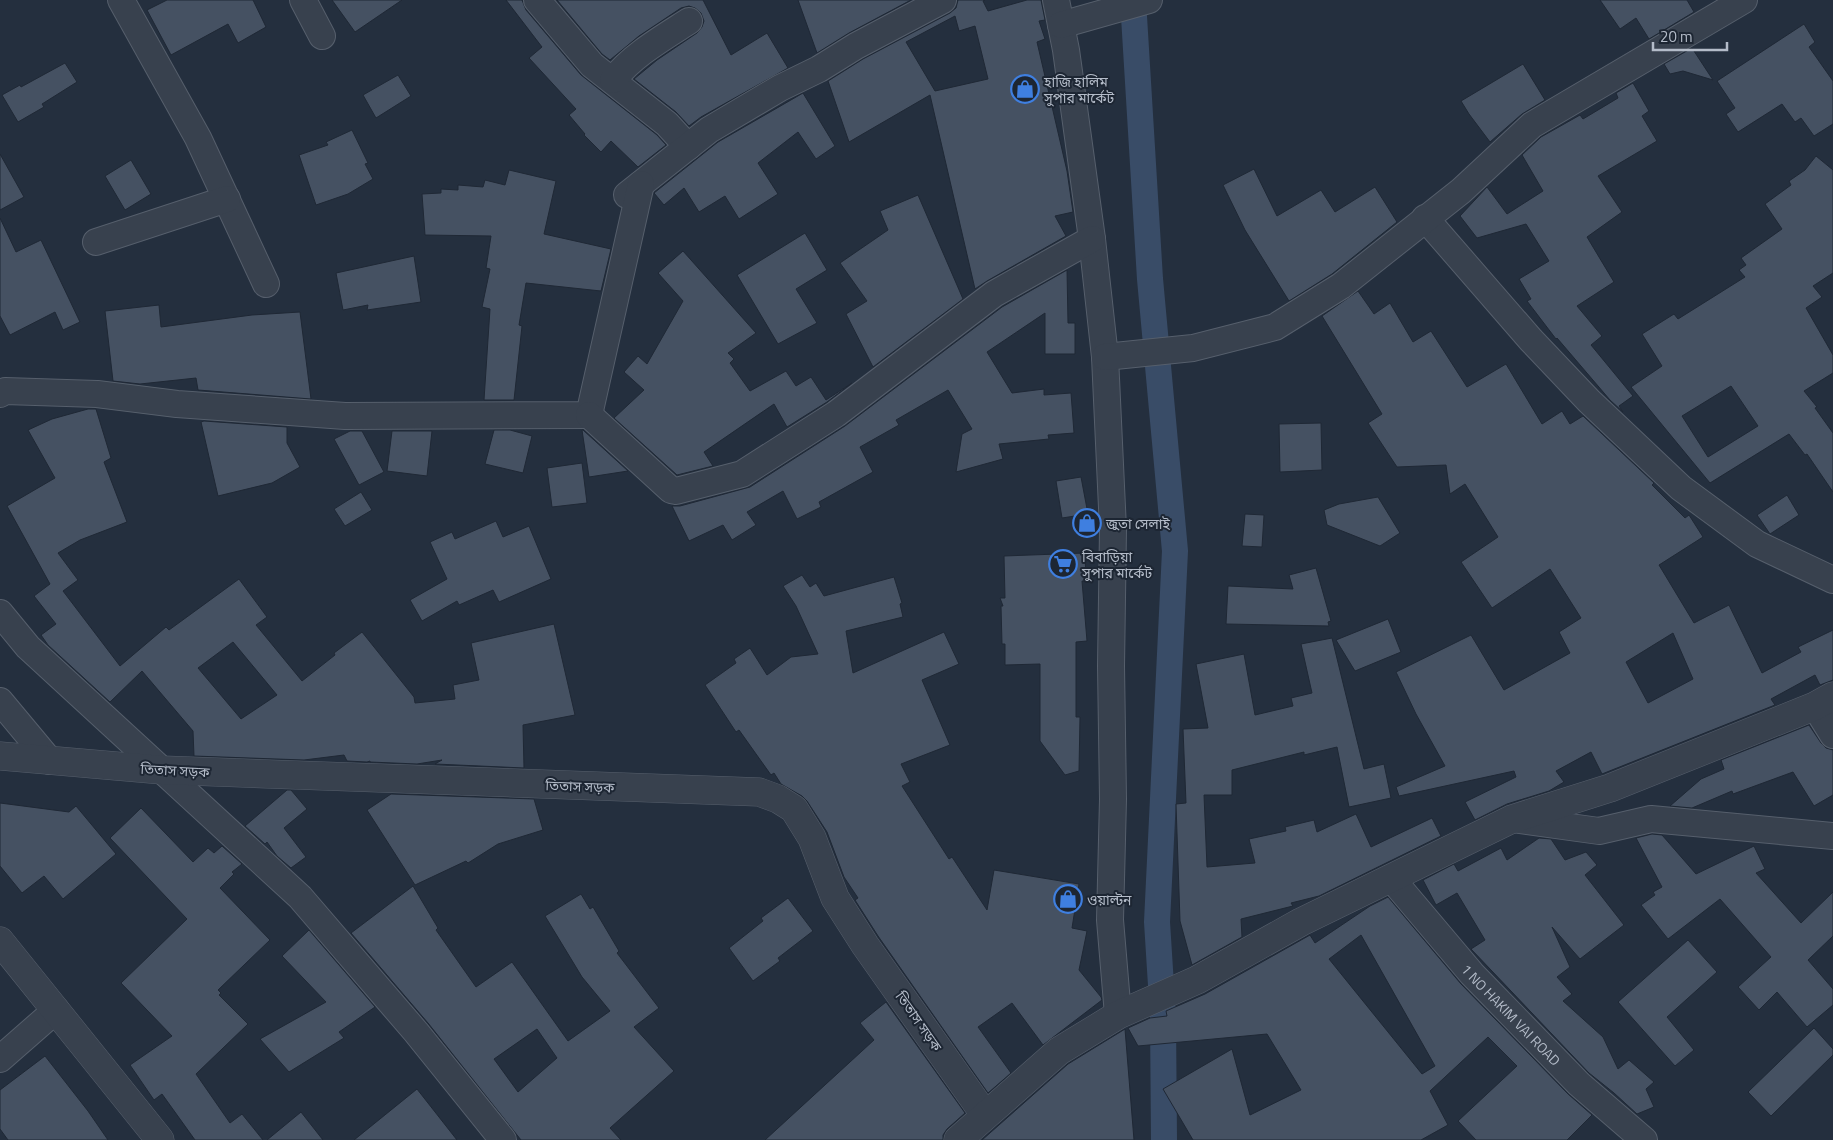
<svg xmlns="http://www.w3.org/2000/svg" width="1833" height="1140" font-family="'Titillium Web','Noto Sans Bengali',sans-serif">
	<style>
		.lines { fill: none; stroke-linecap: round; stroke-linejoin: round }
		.canal { stroke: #394c67; stroke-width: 26 }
		.building { fill: #455162; stroke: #1f2835; fill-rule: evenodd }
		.minor-casing { stroke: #565f6c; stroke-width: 28 }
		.tertiary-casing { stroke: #565f6c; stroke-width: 29 }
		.minor { stroke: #38414e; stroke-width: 26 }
		.tertiary { stroke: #38414e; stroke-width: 28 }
		.labels { text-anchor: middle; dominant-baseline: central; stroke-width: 4; stroke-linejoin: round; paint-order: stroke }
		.poi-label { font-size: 14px; fill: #b4bcc9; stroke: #1d2633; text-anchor: start }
		.street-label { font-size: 14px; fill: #b4bcc9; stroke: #1d2633 }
	</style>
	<rect width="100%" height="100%" fill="#242f3e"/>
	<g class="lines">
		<!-- canal -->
		<polyline class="canal" points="1133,0 1150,279 1175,551 1157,922 1163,1017 1164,1140"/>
	</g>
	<!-- building -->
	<g class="building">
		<polygon points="167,0 253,0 266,27 238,43 228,24 171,55 147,10"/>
		<polygon points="332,0 402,0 355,32"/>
		<polygon points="506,0 522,0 526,10 581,75 657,135 666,145 638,167 611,141 601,152 584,135 585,134 569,115 576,109 529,58 542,47"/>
		<polygon points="557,0 703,0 731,55 767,33 788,68 701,117 689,126 676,112 634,79 657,60 697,33 702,27 704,21 701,13 695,8 689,6 681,8 639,36 610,60 602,54"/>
		<polygon points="798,0 911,0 849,33 817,53"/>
		<path d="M958 0H985L983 1 988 11 1027 0H1041L1045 20 1039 21 1045 39 1037 42 1067 171 1073 212 1055 216 1066 236 987 281 975 289 930 95 849 142 828 81 863 59 950 13 956 8ZM955 16 959 31 975 26 988 79 935 91 906 42Z"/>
		<polygon points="1600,0 1687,0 1694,12 1649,39 1636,18 1620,29"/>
		<polygon points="1804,24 1815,42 1809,47 1833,81 1833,124 1814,136 1801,118 1795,122 1782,104 1738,132 1726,114 1735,108 1717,81"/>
		<polygon points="1692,48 1713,80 1683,71 1670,74 1664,64"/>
		<polygon points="65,63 77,82 42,104 44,107 18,122 2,95 20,85 21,87"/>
		<polygon points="1523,64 1545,100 1522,114 1490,142 1469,114 1461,101"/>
		<polygon points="398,75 411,96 376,118 363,95"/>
		<polygon points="1633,83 1649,111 1642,116 1657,141 1598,176 1622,212 1587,237 1614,282 1577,306 1602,336 1591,345 1633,396 1619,406 1623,412 1610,400 1557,338 1556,339 1527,301 1531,299 1519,279 1549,261 1526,224 1477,238 1460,216 1487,187 1507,214 1543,191 1522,155 1541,137 1580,115 1583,119 1618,98 1616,93"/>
		<polygon points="803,93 835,146 816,159 798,132 758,163 778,194 739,219 725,196 699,212 684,188 664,205 654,193 718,142"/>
		<polygon points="352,130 368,163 365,164 373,179 348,194 316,205 299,155 328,145 326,142"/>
		<polygon points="0,154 24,197 0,210"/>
		<path d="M1816 156 1833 170V273L1813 286 1822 297 1806 308 1833 355V373L1804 391 1817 407 1815 408 1833 433V492L1807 454 1805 455 1789 434 1710 483 1631 387 1662 366 1642 334 1674 314 1678 319 1745 277 1739 270 1746 265 1741 258 1782 229 1765 204 1791 185 1789 181 1805 170ZM1731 386 1758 426 1708 457 1682 416Z"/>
		<polygon points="131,160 151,194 125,210 105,176"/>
		<polygon points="1254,169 1277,216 1321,190 1335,212 1375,187 1397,222 1332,274 1289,301 1245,230 1223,185"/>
		<polygon points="509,170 556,181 544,234 611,249 601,291 526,283 519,325 522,326 514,400 484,400 490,309 482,307 490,269 486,268 491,236 425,235 422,194 441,193 441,189 458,190 458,185 483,187 485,180 505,185"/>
		<polygon points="918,195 963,299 873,367 846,314 867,301 840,263 888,230 880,211"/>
		<polygon points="0,218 16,252 41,240 80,322 63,330 55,312 10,335 0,316"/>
		<polygon points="805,233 827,270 796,289 817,323 778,344 737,275"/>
		<polygon points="683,251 756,333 728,353 734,359 730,363 750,391 786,371 796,386 811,377 826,400 852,383 827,402 787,427 774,404 704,452 713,466 677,475 614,418 644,390 624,372 638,356 647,364 683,301 658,273"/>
		<polygon points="414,256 421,302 367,310 368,305 343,310 336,273"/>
		<polygon points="1067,270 1068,323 1075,323 1075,354 1045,354 1045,313 987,352 1012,393 1044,389 1044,395 1071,393 1074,433 1048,435 1049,439 999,444 1003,459 956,472 962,434 972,429 948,390 896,420 899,425 860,447 873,472 819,502 821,507 797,519 783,491 747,512 756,525 732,540 723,525 689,541 672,506 680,506 750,487 845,426 1002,307"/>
		<path d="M1358 291 1374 314 1390 303 1413 342 1431 331 1467 387 1506 364 1542 424 1562 411 1570 424 1583 416 1654 483 1652 485 1685 518 1689 515 1703 537 1659 565 1694 623 1729 605 1762 673 1801 652 1798 647 1833 630V680L1820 685 1815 675 1771 699 1775 705 1602 774 1591 752 1556 771 1564 782 1549 791 1507 804 1475 820 1465 802 1516 777 1514 771 1399 796 1396 787 1445 766 1416 714 1396 672 1471 635 1504 690 1570 653 1559 632 1581 618 1550 569 1492 608 1461 562 1498 537 1465 484 1450 494 1446 465 1397 467 1368 423 1382 414 1322 316ZM1673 633 1693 679 1648 703 1626 662Z"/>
		<polygon points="159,305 161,327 252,315 300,312 311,399 198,390 196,378 140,384 113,381 105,311"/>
		<path d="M88 409H96L111 458 104 462 127 522 80 540 58 553 78 580 63 591 120 666 166 627 169 630 239 579 267 617 256 625 302 681 335 655 334 653 362 632 414 697 415 703 455 699 453 685 479 680 471 643 554 624 575 715 523 725 524 768 435 764 442 760 417 764 370 762V761L367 762 347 761 344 755 304 760 194 756 193 731 142 671 110 702 48 645 41 635 56 624 34 596 50 584 7 506 55 478 28 430 52 419ZM233 642 277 695 241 719 198 668Z"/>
		<polygon points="204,421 287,427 287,443 300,467 272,483 218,496 201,422"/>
		<polygon points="1321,423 1322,470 1280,472 1279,424"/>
		<polygon points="494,430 510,430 532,436 523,473 485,464"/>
		<polygon points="582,430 583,430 628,471 589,477"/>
		<polygon points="350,431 362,431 384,472 359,485 334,439"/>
		<polygon points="392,431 432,431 427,476 387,471"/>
		<polygon points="582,463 587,503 552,507 547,468"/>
		<polygon points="1081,477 1088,514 1062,518 1056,481"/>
		<polygon points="361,492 372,510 345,526 334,509"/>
		<polygon points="1787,495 1799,515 1770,534 1757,515"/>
		<polygon points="1378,497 1400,533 1380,546 1327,525 1324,510 1339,504"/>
		<polygon points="1245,514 1264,515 1262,547 1242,546"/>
		<polygon points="496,521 503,537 529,526 551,579 499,602 493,590 459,605 457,601 422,621 410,600 447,579 430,542 452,532 455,539"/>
		<polygon points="1085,553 1086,581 1082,581 1087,641 1076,642 1076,717 1080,717 1079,771 1065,775 1040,741 1040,664 1005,665 1005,644 1002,644 1001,606 1003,606 1000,598 1005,598 1004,556"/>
		<polygon points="1316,568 1331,621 1328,622 1329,626 1226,624 1228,586 1293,589 1289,575"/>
		<polygon points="802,575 810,587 816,583 824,596 894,577 902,603 900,604 903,617 846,631 853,673 944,632 959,664 922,680 950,745 901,764 910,782 902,786 949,859 952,857 987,910 994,870 1079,884 1072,928 1087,931 1079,970 1101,997 1102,1000 1043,1045 1012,1003 978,1027 1011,1073 988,1093 878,936 855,900 858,898 844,877 827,832 807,801 802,796 781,784 774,773 771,775 739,730 736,732 705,685 736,663 734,659 750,648 767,675 791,657 818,654 796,606 783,586"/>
		<polygon points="1388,619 1401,652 1355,671 1336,640"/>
		<polygon points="1332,638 1364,769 1384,764 1391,798 1349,807 1337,747 1304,755 1304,752 1232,770 1232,795 1204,795 1207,867 1255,863 1249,839 1286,831 1285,827 1314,820 1317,832 1356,814 1371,847 1432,818 1441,836 1319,896 1291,903 1293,906 1241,919 1242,937 1192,965 1180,921 1176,804 1186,803 1183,729 1208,728 1196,664 1244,654 1255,715 1293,706 1291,698 1312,693 1301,644"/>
		<polygon points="1809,725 1821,743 1826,748 1833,750 1833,795 1814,806 1793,772 1733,794 1732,791 1692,808 1670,806 1701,779 1724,769 1721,760"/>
		<polygon points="287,790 291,790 307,809 284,828 306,857 291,868 277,856 267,842 265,844 245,826"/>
		<polygon points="391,794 534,799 543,830 498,844 468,863 466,861 415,885 367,810"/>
		<polygon points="0,803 69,812 76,806 116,854 63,899 44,876 22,893 0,866"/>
		<polygon points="141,808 193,862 208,848 214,853 222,846 242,864 232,872 234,874 220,888 270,940 218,990 221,993 219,995 248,1024 196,1074 230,1123 242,1114 263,1140 195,1140 162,1094 154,1100 130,1065 172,1036 121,983 187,919 110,838"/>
		<polygon points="1652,834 1662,835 1696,874 1754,846 1765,869 1756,873 1801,923 1833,892 1833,936 1808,960 1833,989 1833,1005 1807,1027 1777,992 1759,1010 1738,987 1771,957 1720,899 1668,939 1641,905 1655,895 1653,892 1662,887 1636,838"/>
		<polygon points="1539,838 1551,839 1565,860 1586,852 1597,865 1585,875 1624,925 1580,959 1552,927 1570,967 1557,977 1572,994 1563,1001 1603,1037 1618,1069 1629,1060 1654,1082 1646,1089 1654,1107 1637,1114 1614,1093 1589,1073 1471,949 1485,940 1457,893 1436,905 1423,880 1454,864 1458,871 1501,848 1507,860"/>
		<path d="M413 886 438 928 436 930 476 987 512 962 568 1041 610 1011 582 977 545 916 581 894 590 909 593 907 619 951 617 953 659 1008 634 1027 674 1071 610 1128 621 1140H521L428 1023 351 933ZM537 1029 557 1058 518 1092 494 1059Z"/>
		<path d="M1388 897 1461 984 1568 1094 1592 1115 1567 1140H1476L1458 1121 1517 1066 1488 1037 1430 1091 1448 1125 1421 1140H1193L1163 1089 1232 1049 1250 1115 1301 1090 1267 1034 1138 1046 1128 1028 1150 1018 1167 1016 1166 1011 1205 994 1310 935 1315 943 1370 906ZM1361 935 1435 1066 1422 1074 1329 959Z"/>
		<polygon points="788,898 813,931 778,958 780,961 753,981 729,948 763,921 761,918"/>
		<polygon points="309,930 375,1007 339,1032 344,1038 289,1072 260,1039 326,1002 282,956"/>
		<polygon points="1688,940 1717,972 1667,1017 1694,1050 1675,1066 1618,1002"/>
		<polygon points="886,1002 965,1113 947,1129 943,1135 943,1140 765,1140 874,1040 860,1023"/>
		<polygon points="1814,1028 1833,1049 1833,1055 1771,1116 1748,1092"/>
		<polygon points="1125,1029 1134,1140 982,1140 1068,1064"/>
		<polygon points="45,1056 88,1111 108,1140 8,1140 0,1129 0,1090"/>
		<polygon points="417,1089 457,1140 354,1140"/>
		<polygon points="301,1112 323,1140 267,1140"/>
	</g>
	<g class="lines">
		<defs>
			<g id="minor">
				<polyline points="121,0 198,138 266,284"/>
				<polyline points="303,0 322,36"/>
				<polyline points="537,0 592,65 667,124 688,147"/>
				<polyline points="1056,0 1066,50 1092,239 1105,357 1113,529 1111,666 1113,799 1110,920 1118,1015"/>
				<polyline points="1061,25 1149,0"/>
				<path d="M613 80C633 55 661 39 689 21"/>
				<polyline points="627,195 709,130 780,88 819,69 856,46 943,0"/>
				<polyline points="1425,218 1531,340 1589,401 1681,488 1757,544 1833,580"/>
				<polyline points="96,242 227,199"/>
				<polyline points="1105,357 1193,348 1275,327 1341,286 1461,191 1532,125 1744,0"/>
				<polyline points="0,394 5,391 97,394 177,404 345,416 589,415 641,184"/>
				<polyline points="589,415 671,490 676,491 742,474 836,414 994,294 1092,239"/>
				<polyline points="0,613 28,647 300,897 416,1032 503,1140"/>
				<polyline points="0,701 50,761"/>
				<polyline points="1815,706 1833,735"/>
				<polyline points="1512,819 1599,831 1651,819 1833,836"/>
				<path id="s1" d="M1391 878 1472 974 1579 1084 1644 1140"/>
				<polyline points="0,1059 56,1010"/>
			</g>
			<g id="tertiary">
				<polyline points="0,756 162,770 759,792 778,799 794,809 812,838 835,898 865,945 985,1115"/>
				<polyline points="0,941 160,1140"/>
				<polyline points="958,1140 1059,1051 1118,1015 1197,980 1301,922 1512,819 1610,788 1815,706 1833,696"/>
			</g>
		</defs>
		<!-- minor casing -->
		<use href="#minor" class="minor-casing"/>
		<!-- tertiary casing -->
		<use href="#tertiary" class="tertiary-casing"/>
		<!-- minor -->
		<use href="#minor" class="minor"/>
		<!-- tertiary -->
		<use href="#tertiary" class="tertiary"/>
	</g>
	<!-- icons -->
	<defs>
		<symbol id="shop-ring" viewBox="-11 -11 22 22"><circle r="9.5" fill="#1d2633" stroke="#3f7fe0" stroke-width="1.5"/><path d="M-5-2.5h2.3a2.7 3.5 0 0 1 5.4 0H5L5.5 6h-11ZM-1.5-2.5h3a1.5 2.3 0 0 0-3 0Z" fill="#3f7fe0"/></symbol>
		<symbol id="supermarket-ring" viewBox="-11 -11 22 22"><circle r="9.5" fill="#1d2633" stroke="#3f7fe0" stroke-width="1.5"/><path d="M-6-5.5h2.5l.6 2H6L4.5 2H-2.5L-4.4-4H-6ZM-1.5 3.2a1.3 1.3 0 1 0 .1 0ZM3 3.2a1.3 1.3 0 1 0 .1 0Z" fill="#3f7fe0"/></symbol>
	</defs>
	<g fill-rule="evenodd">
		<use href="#shop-ring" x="1009" y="73" width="32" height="32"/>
		<use href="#shop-ring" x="1071" y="507" width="32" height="32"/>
		<use href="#supermarket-ring" x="1047" y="548" width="32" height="32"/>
		<use href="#shop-ring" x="1052" y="883" width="32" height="32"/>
	</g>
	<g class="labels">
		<!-- poi labels -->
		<g class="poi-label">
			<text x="1044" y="81">হাজি হালিম<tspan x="1044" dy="16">সুপার মার্কেট</tspan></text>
			<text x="1106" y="523">জুতা সেলাই</text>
			<text x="1082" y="556">বিবাড়িয়া<tspan x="1082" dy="16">সুপার মার্কেট</tspan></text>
			<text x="1087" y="899">ওয়াল্টন</text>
		</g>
		<!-- street labels -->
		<g class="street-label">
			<text transform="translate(175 770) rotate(3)">তিতাস সড়ক</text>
			<text transform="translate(580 786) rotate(2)">তিতাস সড়ক</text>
			<text stroke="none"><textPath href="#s1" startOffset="182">1 NO HAKIM VAI ROAD</textPath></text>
			<text transform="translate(919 1021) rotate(55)">তিতাস সড়ক</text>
		</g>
	</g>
	<!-- scale -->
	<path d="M1653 42v8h74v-8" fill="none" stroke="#b4bcc9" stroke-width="2.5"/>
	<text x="1660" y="42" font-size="15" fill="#b4bcc9" stroke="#1d2633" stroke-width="4" paint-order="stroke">20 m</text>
</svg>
